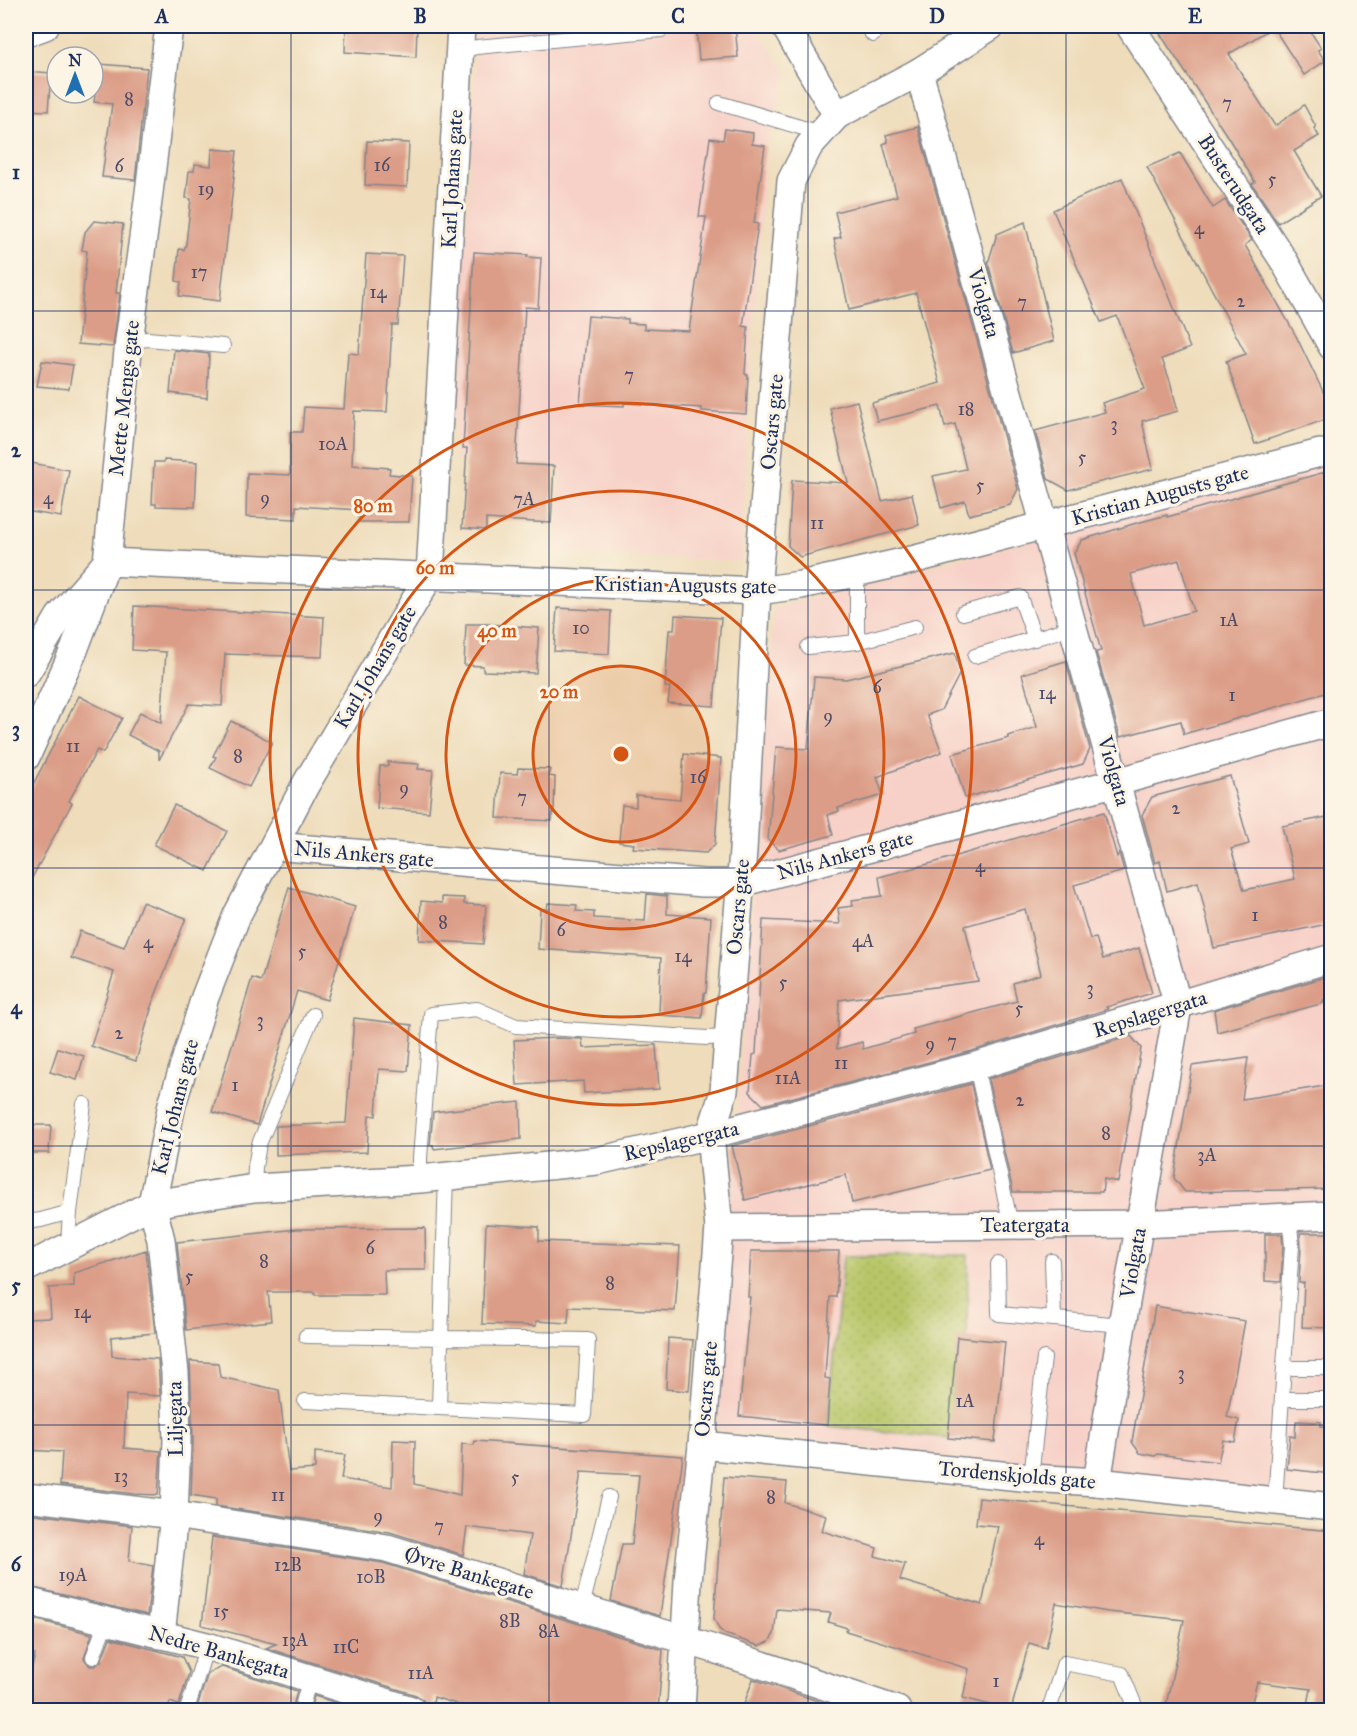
<svg xmlns="http://www.w3.org/2000/svg" width="1357" height="1736" font-family="'IM FELL Great Primer',serif">
	<style>
		.built { fill: #f7d1c8 }
		.park { fill: url(#park-dots); stroke: #6a7a63; stroke-width: 1.5 }
		.building { fill: #db9d87; fill-rule: evenodd }
		.lines { fill: none; stroke-linecap: round; stroke-linejoin: round }
		.service-casing { stroke: #84868c; stroke-width: 16 }
		.minor-casing { stroke: #84868c; stroke-width: 30 }
		.service { stroke: #fff; stroke-width: 14 }
		.minor { stroke: #fff; stroke-width: 27 }
		.grid { fill: none; stroke: #1b2f5e; stroke-width: 1.5; stroke-opacity: 0.55 }
		.ring { fill: none; stroke: #d45514; stroke-width: 3 }
		.labels { text-anchor: middle; dominant-baseline: central; stroke-width: 6; stroke-linejoin: round; paint-order: stroke }
		.number-label { font-size: 18px; fill: #4b4a68 }
		.street-label { font-size: 21px; fill: #1b2f5e; stroke: #fcf5e5 }
		.centre { fill: #d45514; stroke: #fcf5e5; stroke-width: 3 }
		.ring-label { font-size: 18px; text-anchor: middle; font-weight: bold; fill: #d45514; stroke: #fcf5e5; stroke-width: 6; stroke-linejoin: round; paint-order: stroke }
		.neatline { fill: none; stroke: #1b2f5e; stroke-width: 2 }
		.grid-label { font-size: 20px; text-anchor: middle; font-weight: bold; fill: #1b2f5e }
	</style>
	<defs>
		<pattern id="park-dots" width="8" height="8" patternUnits="userSpaceOnUse" patternTransform="scale(1.5)"><rect width="8" height="8" fill="#b8c668"/><path d="M2 2h.1M6 6h.1" fill="none" stroke="#9eaa5d" stroke-width="1.8" stroke-linecap="round"/></pattern>
	</defs>
	<rect width="100%" height="100%" fill="#fcf5e5"/>
	<filter id="ink" filterUnits="userSpaceOnUse"><feTurbulence type="fractalNoise" baseFrequency=".0167" numOctaves="2"/><feDisplacementMap in="SourceGraphic" scale="12" xChannelSelector="R" yChannelSelector="G"/><feConvolveMatrix kernelMatrix="1 2 1 2 8 2 1 2 1" color-interpolation-filters="sRGB"/></filter>
	<filter id="wash" filterUnits="userSpaceOnUse"><feTurbulence type="fractalNoise" baseFrequency=".008" numOctaves="4" result="noise"/><feDisplacementMap in="SourceGraphic" scale="24" xChannelSelector="R" yChannelSelector="G"/><feGaussianBlur stdDeviation="1.35" result="paint"/><feColorMatrix in="noise" values="0 0 0 0 0 0 0 0 0 0 0 0 0 0 0 0 0 1.4 0 .05"/><feComposite in="paint" operator="in"/></filter>
	<g filter="url(#wash)">
		<rect width="100%" height="100%" fill="#eedcba"/>
		<!-- built -->
		<g class="built">
			<polygon points="477,26 752,26 760,33 787,74 766,147 747,418 741,561 558,553 561,466 454,460"/>
			<polygon points="1331,461 1331,1506 717,1430 743,1023 774,608"/>
		</g>
		<!-- park -->
		<polygon class="park" points="968,1255 967,1334 950,1438 828,1426 843,1256"/>
		<g id="blocks">
			<!-- building -->
			<g class="building">
				<polygon points="346,26 417,26 416,57 345,52"/>
				<polygon points="696,26 735,26 738,57 699,60"/>
				<polygon points="1155,26 1307,26 1321,48 1318,50 1325,61 1304,75 1273,27 1229,54 1275,126 1304,105 1316,127 1314,128 1319,136 1294,151 1321,196 1278,223 1252,184 1255,182 1229,139"/>
				<polygon points="99,64 147,68 135,180 102,177 112,104 94,102"/>
				<polygon points="26,71 51,73 48,111 26,110"/>
				<polygon points="918,127 1018,489 1010,505 969,515 965,501 941,508 933,476 966,469 955,424 945,427 940,406 877,421 872,403 940,383 916,293 849,310 834,239 841,237 835,212 897,196 883,144 888,142 886,135"/>
				<polygon points="725,129 753,133 752,144 765,146 754,223 758,224 743,326 748,327 745,374 748,375 746,414 702,411 702,408 624,403 624,406 580,404 588,316 628,319 628,323 644,324 644,329 689,331 706,217 699,217 710,138 723,140"/>
				<polygon points="367,141 409,143 407,187 365,185"/>
				<polygon points="212,149 237,151 220,301 179,296 181,282 176,281 179,249 184,250 186,244 191,199 186,198 189,171 194,171 195,164 211,166"/>
				<polygon points="1180,153 1213,208 1225,200 1252,240 1245,245 1296,336 1331,408 1327,419 1255,444 1226,361 1246,354 1147,167"/>
				<polygon points="1122,178 1190,348 1162,359 1170,381 1178,411 1142,421 1153,469 1068,490 1048,479 1035,431 1105,412 1102,403 1145,389 1117,316 1101,322 1053,210"/>
				<polygon points="94,221 123,224 116,293 120,293 113,347 78,344 87,251 82,250 85,232"/>
				<polygon points="1025,222 1054,341 1013,353 988,263 997,234"/>
				<polygon points="474,252 528,255 527,257 541,258 538,308 525,307 516,464 554,466 551,523 486,519 486,530 462,528 467,448 463,448"/>
				<polygon points="366,254 403,256 398,325 392,325 387,412 354,411 352,465 390,468 389,474 412,476 409,522 359,522 360,510 296,506 296,519 246,517 247,473 290,475 290,432 302,432 304,407 344,409 348,353 359,354"/>
				<polygon points="174,350 209,354 207,398 170,393"/>
				<polygon points="42,361 73,365 69,389 37,386"/>
				<polygon points="857,401 882,501 912,494 919,525 800,557 788,546 792,480 848,483 830,408"/>
				<polygon points="164,460 197,462 195,507 156,506 156,504 152,504 154,462 164,462"/>
				<polygon points="26,462 69,470 61,517 26,511"/>
				<path d="M1332 470V691L1184 734 1181 721 1120 737 1096 652 1101 651 1074 553 1082 540 1133 524 1167 515V517ZM1179 560 1194 611 1144 625 1131 574Z"/>
				<polygon points="134,606 324,617 322,657 225,654 222,706 189,704 159,760 159,751 128,735 140,712 161,723 166,652 132,650"/>
				<polygon points="557,608 611,611 609,654 554,651"/>
				<polygon points="675,615 721,618 714,706 668,703 670,687 665,687 669,630 674,630"/>
				<polygon points="466,624 485,624 539,628 536,673 483,671 483,666 464,665"/>
				<polygon points="955,653 960,673 941,710 927,715 942,752 877,777 883,795 838,808 839,811 828,815 833,835 779,850 768,840 776,747 808,749 814,677 846,679"/>
				<polygon points="1066,661 1090,749 1083,764 965,798 952,754 1009,738 1008,736 1037,727 1022,674"/>
				<polygon points="79,696 122,718 103,753 97,750 69,801 72,803 26,889 26,798"/>
				<polygon points="231,721 272,742 249,787 210,768 216,757 213,756"/>
				<polygon points="684,754 721,758 715,844 706,853 633,848 634,844 619,842 622,805 636,807 636,795 680,799"/>
				<polygon points="388,762 419,764 418,769 433,770 429,812 377,808 380,766 388,766"/>
				<polygon points="518,768 550,769 549,776 555,777 554,810 553,810 552,821 497,818 500,773 517,774"/>
				<polygon points="1230,776 1249,844 1231,849 1244,890 1295,879 1282,826 1332,816 1332,923 1214,948 1198,882 1167,891 1160,861 1155,863 1142,815 1152,797"/>
				<polygon points="174,805 227,831 207,871 154,845"/>
				<path d="M1104 812 1117 857 1119 853 1124 871 1074 885 1090 939 1096 938 1103 959 1139 948 1152 993 1106 1007 1108 1009 972 1051 763 1105 750 1092 753 1055 756 1054 763 920 840 924 838 908 853 906 852 900 882 896 879 877 936 862ZM1025 909 1041 974 1013 983 1017 1001 913 1029 914 1034 863 1049 862 1042 837 1049 839 1000 978 981 965 926Z"/>
				<polygon points="289,887 355,907 327,1000 297,991 257,1125 212,1112 252,978 261,981"/>
				<polygon points="647,894 667,896 667,914 711,917 706,993 704,993 702,1018 659,1015 661,958 538,949 540,909 547,909 548,903 577,905 576,911 594,912 594,918 645,921"/>
				<polygon points="442,897 464,898 464,904 486,905 483,944 419,940 421,901 442,903"/>
				<polygon points="142,902 186,918 150,1009 151,1009 136,1061 91,1046 114,972 71,958 80,931 124,947"/>
				<polygon points="1332,975 1332,997 1323,1000 1324,1003 1217,1032 1214,1010"/>
				<polygon points="354,1018 412,1025 408,1071 379,1069 376,1116 369,1115 367,1152 276,1155 276,1126 346,1123"/>
				<polygon points="1131,1036 1141,1048 1118,1182 1104,1179 1102,1192 1013,1192 988,1079"/>
				<polygon points="557,1038 582,1039 583,1048 656,1045 659,1089 584,1093 583,1081 517,1085 514,1040"/>
				<polygon points="58,1048 84,1056 77,1080 50,1072"/>
				<polygon points="1248,1058 1242,1099 1332,1085 1332,1189 1185,1192 1174,1178 1192,1066"/>
				<polygon points="971,1084 990,1170 852,1203 846,1175 745,1200 732,1146"/>
				<polygon points="520,1102 521,1139 434,1149 433,1145 430,1145 433,1112"/>
				<polygon points="26,1125 51,1125 49,1153 26,1153"/>
				<polygon points="486,1224 539,1227 539,1241 680,1246 675,1311 569,1307 568,1323 536,1321 536,1326 482,1324"/>
				<polygon points="425,1228 426,1270 384,1270 385,1295 315,1295 315,1292 268,1292 271,1321 186,1330 177,1242 297,1229"/>
				<polygon points="1300,1233 1332,1233 1332,1328 1302,1327 1304,1283 1299,1283 1301,1247"/>
				<polygon points="1265,1234 1282,1234 1283,1246 1281,1282 1265,1281"/>
				<polygon points="146,1250 155,1333 111,1337 112,1356 158,1359 160,1396 126,1394 124,1448 161,1451 158,1495 135,1494 60,1485 62,1452 26,1450 26,1319 51,1318 49,1288 74,1286 74,1273"/>
				<polygon points="751,1251 839,1251 836,1297 830,1297 825,1378 830,1379 827,1425 739,1416 750,1297 748,1297"/>
				<polygon points="1155,1306 1245,1321 1227,1417 1239,1420 1235,1442 1223,1440 1218,1462 1158,1454 1155,1456 1140,1453 1132,1442"/>
				<polygon points="957,1337 1005,1342 995,1442 948,1438"/>
				<polygon points="668,1338 693,1340 689,1391 666,1389"/>
				<polygon points="190,1361 218,1363 220,1377 279,1390 289,1471 315,1469 315,1452 345,1455 341,1479 392,1487 393,1440 415,1441 414,1484 460,1495 462,1444 474,1445 475,1441 683,1456 660,1616 611,1601 622,1544 632,1544 639,1475 581,1472 563,1586 524,1574 530,1535 467,1527 463,1555 390,1532 216,1506 216,1499 191,1495 193,1441"/>
				<polygon points="1296,1421 1321,1422 1321,1426 1332,1428 1332,1474 1287,1469 1290,1436 1295,1437"/>
				<polygon points="724,1477 787,1482 785,1503 826,1515 822,1531 877,1548 875,1556 905,1564 900,1580 982,1605 998,1526 976,1524 979,1498 1332,1531 1332,1710 1307,1710 1311,1689 1257,1682 1250,1710 1165,1710 1184,1620 1108,1612 1056,1603 1046,1648 1029,1643 1011,1710 963,1698 969,1669 846,1631 847,1628 828,1622 831,1613 777,1609 774,1634 769,1642 759,1646 725,1634 719,1629 714,1618"/>
				<polygon points="26,1513 132,1526 129,1561 153,1566 147,1615 26,1586"/>
				<polygon points="212,1537 383,1563 663,1650 658,1710 475,1710 434,1697 432,1710 426,1710 423,1700 416,1695 266,1648 276,1644 202,1625"/>
				<polygon points="26,1617 92,1634 84,1658 90,1666 95,1666 101,1661 110,1638 182,1657 189,1672 179,1705 170,1702 167,1710 26,1710 26,1690 35,1655 26,1653"/>
				<polygon points="222,1667 297,1691 292,1710 196,1710 208,1673"/>
				<polygon points="753,1679 839,1708 839,1710 742,1710"/>
				<polygon points="314,1696 360,1710 310,1710"/>
			</g>
		</g>
	</g>
	<g filter="url(#ink)">
		<use href="#blocks" fill-opacity="0" stroke="#84868c" stroke-width="1.5"/>
		<g class="lines">
			<defs>
				<g id="service">
					<polyline points="866,26 873,35"/>
					<polyline points="459,51 477,47 661,30 665,26"/>
					<polyline points="719,103 820,133"/>
					<polyline points="129,341 148,339 223,346"/>
					<polyline points="857,573 857,642 915,627"/>
					<polyline points="963,613 1020,597 1035,639"/>
					<polyline points="808,647 857,642"/>
					<polyline points="975,656 1073,627"/>
					<polyline points="976,1066 1011,1225"/>
					<polyline points="420,1179 420,1158 431,1014 477,1009 516,1026 707,1038 728,1037"/>
					<polyline points="254,1188 255,1167 259,1144 313,1015"/>
					<polyline points="26,1222 41,1220 70,1212"/>
					<polyline points="68,1245 70,1212 84,1104"/>
					<polyline points="1052,1261 1054,1319"/>
					<polyline points="998,1264 999,1314 1122,1325"/>
					<path d="M306 1336 588 1340 584 1415 439 1408C442 1331 443 1253 446 1175"/>
					<polyline points="1284,1368 1332,1368"/>
					<polyline points="1283,1399 1332,1399"/>
					<polyline points="305,1401 439,1408"/>
					<polyline points="1031,1478 1044,1358"/>
					<polyline points="1275,1502 1292,1246 1289,1216"/>
					<polyline points="582,1607 609,1497"/>
					<polyline points="93,1657 106,1622"/>
					<polyline points="187,1710 207,1646"/>
					<polyline points="301,1710 310,1678"/>
					<polyline points="1049,1710 1064,1663 1122,1674 1135,1706 1134,1710"/>
				</g>
				<g id="minor">
					<polyline points="785,26 837,115 919,72 991,26"/>
					<polyline points="1130,26 1284,261 1332,346"/>
					<polyline points="26,33 45,26"/>
					<polyline points="919,72 1178,1006 1122,1325 1097,1482"/>
					<polyline points="26,673 60,616 107,562 757,591 801,585 912,560 1320,453"/>
					<polyline points="26,757 74,650 107,562 129,341 148,201 169,26"/>
					<polyline points="274,846 703,883 740,883 1117,782 1332,722"/>
					<polyline points="719,1228 1140,1224 1332,1215"/>
					<polyline points="26,1268 152,1204 254,1188 420,1179 597,1161 710,1135 976,1066 1332,958"/>
					<polyline points="702,1445 1031,1478 1097,1482 1332,1507"/>
					<polyline points="26,1497 174,1515 387,1548 714,1649 897,1710"/>
					<polyline points="26,1601 207,1646 411,1710"/>
					<polyline points="161,1635 174,1515 177,1441 175,1373 161,1240 152,1204 172,1104 205,997 237,915 306,784 430,575 461,26"/>
					<polyline points="681,1710 688,1581 702,1445 719,1228 710,1135 724,1091 743,851 757,591 791,181 809,146 837,115"/>
				</g>
			</defs>
			<!-- service casing -->
			<use href="#service" class="service-casing"/>
			<!-- minor casing -->
			<use href="#minor" class="minor-casing"/>
			<!-- service -->
			<use href="#service" class="service"/>
			<!-- minor -->
			<use href="#minor" class="minor"/>
		</g>
	</g>
	<!-- grid -->
	<path class="grid" d="M291 26V1710M549 26V1710M808 26V1710M1066 26V1710M26 311H1332M26 590H1332M26 868H1332M26 1146H1332M26 1425H1332"/>
	<!-- distance rings -->
	<circle cx="621" cy="754" r="88" fill="#d45514" fill-opacity=".12"/>
	<g class="ring">
		<circle cx="621" cy="754" r="88"/>
		<circle cx="621" cy="754" r="175"/>
		<circle cx="621" cy="754" r="263"/>
		<circle cx="621" cy="754" r="351"/>
	</g>
	<g class="labels">
		<!-- number labels -->
		<g class="number-label">
			<text x="129" y="99">8</text>
			<text x="1227" y="103">7</text>
			<text x="382" y="165">16</text>
			<text x="119" y="166">6</text>
			<text x="1272" y="179">5</text>
			<text x="206" y="189">19</text>
			<text x="1199" y="228">4</text>
			<text x="199" y="272">17</text>
			<text x="378" y="292">14</text>
			<text x="1241" y="301">2</text>
			<text x="1022" y="302">7</text>
			<text x="629" y="375">7</text>
			<text x="966" y="409">18</text>
			<text x="1114" y="424">3</text>
			<text x="333" y="444">10A</text>
			<text x="1082" y="457">5</text>
			<text x="980" y="485">5</text>
			<text x="48" y="498">4</text>
			<text x="265" y="498">9</text>
			<text x="524" y="499">7A</text>
			<text x="817" y="523">11</text>
			<text x="1229" y="620">1A</text>
			<text x="581" y="628">10</text>
			<text x="877" y="687">6</text>
			<text x="1047" y="693">14</text>
			<text x="1232" y="695">1</text>
			<text x="828" y="716">9</text>
			<text x="73" y="746">11</text>
			<text x="238" y="756">8</text>
			<text x="698" y="777">16</text>
			<text x="404" y="788">9</text>
			<text x="522" y="797">7</text>
			<text x="1176" y="808">2</text>
			<text x="980" y="866">4</text>
			<text x="1255" y="915">1</text>
			<text x="443" y="922">8</text>
			<text x="561" y="930">6</text>
			<text x="863" y="941">4A</text>
			<text x="148" y="942">4</text>
			<text x="302" y="951">5</text>
			<text x="683" y="956">14</text>
			<text x="783" y="982">5</text>
			<text x="1090" y="988">3</text>
			<text x="1019" y="1008">5</text>
			<text x="260" y="1020">3</text>
			<text x="119" y="1033">2</text>
			<text x="952" y="1041">7</text>
			<text x="930" y="1044">9</text>
			<text x="841" y="1063">11</text>
			<text x="788" y="1078">11A</text>
			<text x="235" y="1085">1</text>
			<text x="1020" y="1100">2</text>
			<text x="1106" y="1133">8</text>
			<text x="1207" y="1155">3A</text>
			<text x="370" y="1248">6</text>
			<text x="264" y="1261">8</text>
			<text x="189" y="1276">5</text>
			<text x="610" y="1283">8</text>
			<text x="82" y="1312">14</text>
			<text x="1181" y="1373">3</text>
			<text x="965" y="1401">1A</text>
			<text x="121" y="1476">13</text>
			<text x="515" y="1477">5</text>
			<text x="278" y="1495">11</text>
			<text x="771" y="1497">8</text>
			<text x="378" y="1516">9</text>
			<text x="439" y="1526">7</text>
			<text x="1039" y="1539">4</text>
			<text x="288" y="1565">12B</text>
			<text x="73" y="1575">19A</text>
			<text x="371" y="1577">10B</text>
			<text x="221" y="1611">15</text>
			<text x="510" y="1621">8B</text>
			<text x="549" y="1631">8A</text>
			<text x="295" y="1640">13A</text>
			<text x="346" y="1647">11C</text>
			<text x="421" y="1673">11A</text>
			<text x="996" y="1681">1</text>
		</g>
		<!-- street labels -->
		<g class="street-label">
			<text transform="translate(452 179) rotate(-87)">Karl Johans gate</text>
			<text transform="translate(1234 184) rotate(57)">Busterudgata</text>
			<text transform="translate(984 303) rotate(74)">Violgata</text>
			<text transform="translate(124 398) rotate(-84)">Mette Mengs gate</text>
			<text transform="translate(772 422) rotate(-85)">Oscars gate</text>
			<text transform="translate(1160 495) rotate(-15)">Kristian Augusts gate</text>
			<text transform="translate(685 585) rotate(1)">Kristian Augusts gate</text>
			<text transform="translate(375 667) rotate(-59)">Karl Johans gate</text>
			<text transform="translate(1114 771) rotate(74)">Violgata</text>
			<text transform="translate(364 854) rotate(5)">Nils Ankers gate</text>
			<text transform="translate(845 855) rotate(-15)">Nils Ankers gate</text>
			<text transform="translate(738 907) rotate(-85)">Oscars gate</text>
			<text transform="translate(1150 1014) rotate(-17)">Repslagergata</text>
			<text transform="translate(175 1107) rotate(-76)">Karl Johans gate</text>
			<text transform="translate(681 1141) rotate(-13)">Repslagergata</text>
			<text x="1025" y="1225">Teatergata</text>
			<text transform="translate(1133 1263) rotate(-80)">Violgata</text>
			<text transform="translate(706 1389) rotate(-85)">Oscars gate</text>
			<text transform="translate(175 1419) rotate(-91)">Liljegata</text>
			<text transform="translate(1017 1475) rotate(5)">Tordenskjolds gate</text>
			<text transform="translate(469 1573) rotate(17)">Øvre Bankegate</text>
			<text transform="translate(219 1652) rotate(16)">Nedre Bankegata</text>
		</g>
	</g>
	<circle cx="621" cy="754" r="9" class="centre"/>
	<g class="ring-label">
		<text x="373" y="512">80 m</text>
		<text x="435" y="574">60 m</text>
		<text x="497" y="637">40 m</text>
		<text x="559" y="698">20 m</text>
	</g>
	<!-- margin -->
	<rect width="1357" height="1736" fill="none" stroke="#fcf5e5" stroke-width="66"/>
	<!-- north arrow -->
	<g transform="translate(75 75)"><circle r="28" fill="#fcf5e5" stroke="#a2a6af" stroke-width="1.5"/>
	<path d="M0-4.5L10 22L0 15L-10 22Z" fill="#1f6fb2"/>
	<text y="-9" font-size="16" font-weight="bold" text-anchor="middle" fill="#1b2f5e">N</text>
	</g>
	<rect x="33" y="33" width="1291" height="1670" class="neatline"/>
	<g class="grid-label">
		<text x="162" y="23">A</text>
		<text x="420" y="23">B</text>
		<text x="678" y="23">C</text>
		<text x="937" y="23">D</text>
		<text x="1195" y="23">E</text>
		<text x="16" y="179">1</text>
		<text x="16" y="457">2</text>
		<text x="16" y="736">3</text>
		<text x="16" y="1014">4</text>
		<text x="16" y="1292">5</text>
		<text x="16" y="1571">6</text>
	</g>
</svg>
